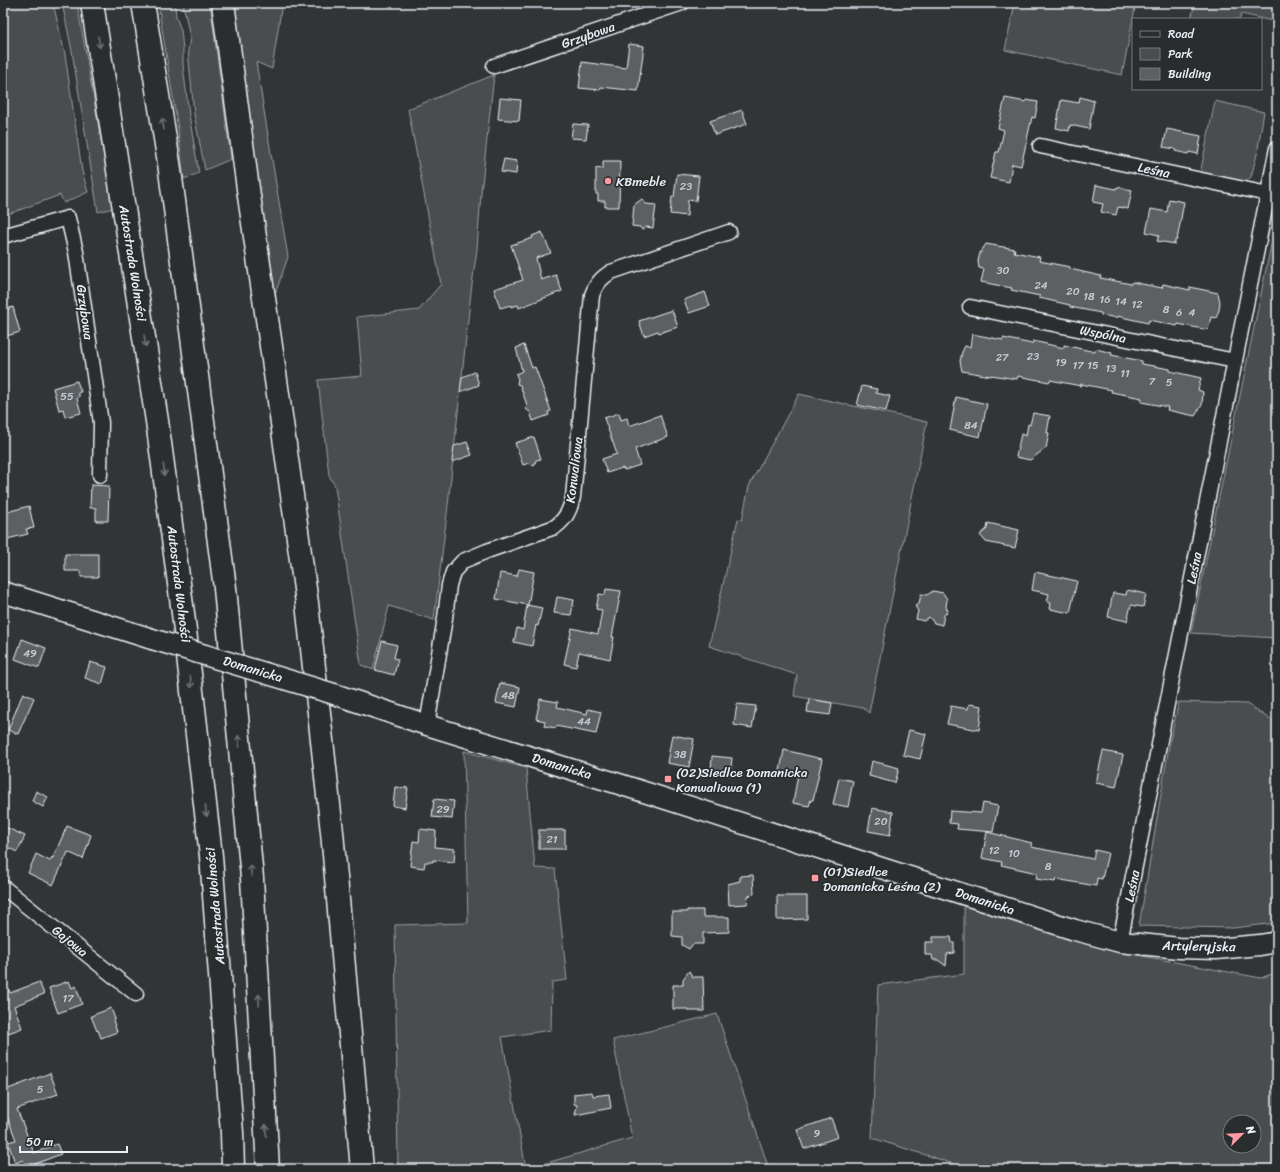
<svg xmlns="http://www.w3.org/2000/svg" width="1280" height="1172" font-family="Sriracha,sans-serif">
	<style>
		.green { fill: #494d4f; stroke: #989fa4; fill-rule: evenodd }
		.building { fill: #5c6063; stroke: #e8f1f8 }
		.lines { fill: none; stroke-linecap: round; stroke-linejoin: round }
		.street-casing { stroke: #e8f1f8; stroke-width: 17 }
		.secondary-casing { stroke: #e8f1f8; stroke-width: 23 }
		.primary-casing { stroke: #e8f1f8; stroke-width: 25 }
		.highway-casing { stroke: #e8f1f8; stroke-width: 25 }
		.street { stroke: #2a2d2e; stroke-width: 14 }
		.secondary { stroke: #2a2d2e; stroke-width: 20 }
		.primary { stroke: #2a2d2e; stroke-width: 22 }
		.highway { stroke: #2a2d2e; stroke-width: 22 }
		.secondary-bridge-casing { stroke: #e8f1f8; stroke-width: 23; stroke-linecap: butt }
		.secondary-bridge { stroke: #2a2d2e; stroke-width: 20 }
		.oneway { stroke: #6c7275 }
		.poi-dot { fill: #ff9aa2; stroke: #2a2d2e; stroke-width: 1.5 }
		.labels { text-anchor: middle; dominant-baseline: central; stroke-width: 3.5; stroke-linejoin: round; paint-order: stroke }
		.number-label { font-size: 11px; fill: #c5cdd3 }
		.street-label { font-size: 13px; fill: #e8f1f8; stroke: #2a2d2e }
		.poi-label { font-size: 13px; fill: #e8f1f8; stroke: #2a2d2e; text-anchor: start }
	</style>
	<rect width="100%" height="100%" fill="#323536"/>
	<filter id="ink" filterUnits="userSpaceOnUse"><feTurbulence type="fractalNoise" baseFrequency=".025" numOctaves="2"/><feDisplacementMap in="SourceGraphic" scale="8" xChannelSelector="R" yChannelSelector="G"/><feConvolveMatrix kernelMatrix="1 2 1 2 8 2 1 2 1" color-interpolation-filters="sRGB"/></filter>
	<g filter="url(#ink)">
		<!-- green -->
		<g class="green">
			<polygon points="3,3 53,3 65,54 82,171 88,192 64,203 60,195 3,216"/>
			<polygon points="62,3 77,3 113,208 98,212 72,51"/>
			<polygon points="158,3 175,3 176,17 181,30 183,49 183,65 189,115 199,173 184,179 178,129"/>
			<polygon points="183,3 210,3 231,159 205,170 194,114 188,50 190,38"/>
			<path d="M233 3H282L272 69 256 62 288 257 273 300C261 201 246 102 233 3Z"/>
			<polygon points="1015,3 1136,3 1122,75 1005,50"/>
			<polygon points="1193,3 1277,3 1277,22 1241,14 1240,19 1191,19 1195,4"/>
			<polygon points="494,75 481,193 477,249 471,292 448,505 434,620 389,606 373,670 361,665 335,486 329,475 318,380 362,376 357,317 419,310 441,284 408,109"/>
			<polygon points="1215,101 1264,112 1257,154 1251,177 1243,184 1200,174"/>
			<polygon points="1277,216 1277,638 1191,633"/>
			<polygon points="799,394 927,422 869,713 863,708 794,696 797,675 709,646 738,519 742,520 749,486"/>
			<polygon points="1179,702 1247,704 1277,724 1277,923 1233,928 1139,926 1170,740"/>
			<polygon points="464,751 526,768 535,868 555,869 567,980 552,982 551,1030 502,1037 526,1169 632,1138 613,1040 717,1014 769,1169 398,1169 395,925 468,923"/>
			<path d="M964 902 1117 949 1137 955 1261 978 1277 972V1169H970L872 1138 878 985 964 974ZM1230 1122H1254V1146H1230Z"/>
		</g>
		<!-- building -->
		<g class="building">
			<polygon points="629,44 644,46 638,91 601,87 600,90 579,88 582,62 626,68"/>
			<polygon points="1080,97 1094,101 1089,129 1070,125 1069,131 1056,128 1061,100 1079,103"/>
			<polygon points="500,98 521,100 519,121 498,119"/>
			<polygon points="1005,98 1026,102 1026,100 1038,102 1035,118 1032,117 1021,166 1012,164 1009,182 990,178 996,152 999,152 1004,130 998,128"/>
			<polygon points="742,110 747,124 715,135 710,121"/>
			<polygon points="573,124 588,125 586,139 571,138"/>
			<polygon points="1167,129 1201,136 1198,154 1189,152 1188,154 1175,151 1175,149 1163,147"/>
			<polygon points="504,159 517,161 516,174 501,172"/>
			<polygon points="603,161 620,161 619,207 605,207 605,201 598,201 598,194 596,194 596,168 603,169"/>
			<polygon points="677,174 699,176 696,201 688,200 687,216 670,214 672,197 674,197"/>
			<polygon points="1096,185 1116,189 1117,187 1132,190 1128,209 1118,207 1116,215 1101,212 1103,204 1093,202"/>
			<polygon points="642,199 646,204 656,205 653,228 646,227 642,230 640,227 632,226 634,205"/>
			<polygon points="1169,199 1184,202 1177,240 1175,240 1175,244 1157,241 1159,235 1146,232 1151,209 1167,212"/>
			<polygon points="542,232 551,253 536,258 541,280 556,275 562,291 519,308 518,305 511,307 511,305 500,308 494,289 523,280 511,245 533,238 532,236"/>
			<polygon points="986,244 1015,249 1014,252 1040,257 1039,261 1070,267 1070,269 1101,276 1100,278 1131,284 1132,282 1162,288 1163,284 1190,290 1190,287 1218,293 1220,302 1219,310 1216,318 1211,317 1208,330 1178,324 1177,326 1149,320 1148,323 1117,316 1117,318 1101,315 1101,313 1070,307 1070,305 1039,298 1040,296 1011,290 1012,288 981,282 984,269 979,268 978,261 980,253"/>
			<polygon points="705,292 710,306 689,313 684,300"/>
			<polygon points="13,307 20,332 3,337 3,310"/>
			<polygon points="672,310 678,327 659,333 658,331 644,336 639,321"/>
			<polygon points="972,334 1003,340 1003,338 1032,344 1033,341 1064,348 1064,345 1095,352 1096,349 1112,353 1111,355 1142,361 1142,364 1170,369 1170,371 1201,378 1198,390 1203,392 1202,405 1195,416 1167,410 1168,407 1141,402 1142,398 1111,392 1112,390 1081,384 1081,386 1050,380 1049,382 1018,376 1017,379 991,375 991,376 962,371 960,361 962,352 965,346 970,347"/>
			<polygon points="524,345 532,368 535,367 551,411 548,412 549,415 533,421 530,412 526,409 527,405 520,385 517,384 518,379 516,374 522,371 516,348"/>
			<polygon points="475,372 479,385 460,392 462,377"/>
			<polygon points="77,381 81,392 79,392 79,397 77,398 81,413 65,417 63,409 59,410 53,388"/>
			<polygon points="862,386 877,389 876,393 890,396 886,411 857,405"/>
			<polygon points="956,397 987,404 980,437 950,430"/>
			<polygon points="619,413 621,420 627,418 629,426 660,415 668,437 635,449 640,465 625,470 622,468 607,473 602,459 617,454 604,418"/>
			<polygon points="1033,413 1050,416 1047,433 1049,433 1046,448 1030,460 1016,457 1021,434 1026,436 1028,424 1030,425"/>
			<polygon points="534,437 541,459 536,460 534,466 529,463 523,465 515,443"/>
			<polygon points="467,442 472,455 452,462 454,446"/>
			<polygon points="91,485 109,486 108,521 96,521 96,508 90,508"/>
			<polygon points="29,506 34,528 26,529 28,534 3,540 3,513"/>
			<polygon points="988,523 1019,530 1015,548 986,542 980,535 987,529"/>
			<polygon points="65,554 98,554 98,577 81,577 81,571 65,571"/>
			<polygon points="519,569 534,572 528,605 496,599 500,573 517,576"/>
			<polygon points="1035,572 1077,581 1070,613 1050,609 1051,603 1047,602 1049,594 1032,590"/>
			<polygon points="606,589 621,591 612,637 614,637 610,659 579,652 576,667 564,664 572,628 598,634 602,610 596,609 599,594 605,595"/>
			<polygon points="1127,590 1146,594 1143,607 1131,605 1127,621 1108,617 1113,593 1126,595"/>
			<polygon points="933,591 943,593 947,599 946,607 948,611 944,615 942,625 934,623 929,617 924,621 916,619 918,611 915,606 919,604 921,594 927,595"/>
			<polygon points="557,597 574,600 571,615 554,613"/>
			<polygon points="527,605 542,608 538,626 536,625 532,646 514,642 517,628 523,630"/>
			<polygon points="22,639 46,648 39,668 15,659"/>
			<polygon points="382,641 397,645 394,658 398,659 394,675 375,670"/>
			<polygon points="90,662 107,667 102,684 85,678"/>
			<polygon points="500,683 520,687 516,707 496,703"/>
			<polygon points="23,693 34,698 18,734 8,730"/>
			<polygon points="540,699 558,702 557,707 587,714 588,709 601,712 596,734 556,726 556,728 544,726 545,721 536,719"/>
			<polygon points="809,699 832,703 830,715 807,712"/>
			<polygon points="737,704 756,706 752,728 734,725"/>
			<polygon points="969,704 982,706 979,730 947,724 951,706 968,709"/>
			<polygon points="909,730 926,734 920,759 903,755"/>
			<polygon points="672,735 694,739 689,767 667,763"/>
			<polygon points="784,750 822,759 813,800 811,800 809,806 793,803 798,774 780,771"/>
			<polygon points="1103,751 1123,755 1116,787 1096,783"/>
			<polygon points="712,756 732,758 730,775 711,773"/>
			<polygon points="872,761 899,768 895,783 869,776"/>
			<polygon points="839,778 853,781 848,807 833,804"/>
			<polygon points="395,787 408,788 405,808 393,806"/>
			<polygon points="36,791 48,797 43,807 32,801"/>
			<polygon points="434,799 454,801 452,819 432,817"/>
			<polygon points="983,803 998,806 993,832 957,829 958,824 949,823 950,811 981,813"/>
			<polygon points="872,808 893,812 890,835 868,831"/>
			<polygon points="3,826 25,836 17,852 7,847 7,846 3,844"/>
			<polygon points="67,826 91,835 83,859 68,852 53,885 28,873 36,854 50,861 52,857 53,858"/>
			<polygon points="420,829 436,831 435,847 455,849 454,862 433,860 433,862 425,862 424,868 410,866 413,841 419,842"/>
			<rect x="539" y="830" width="26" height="19"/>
			<polygon points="987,832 1032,843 1031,847 1093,859 1095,850 1108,853 1102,879 1097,878 1096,886 1056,879 1055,882 1036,879 1037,873 1001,865 1002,862 982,858"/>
			<polygon points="753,875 754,894 748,896 747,904 729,905 728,884 740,881 740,876"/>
			<polygon points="777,896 807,896 807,919 777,920"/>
			<polygon points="687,910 703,910 703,917 729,917 729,932 703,933 703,944 693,944 689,949 682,945 682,937 672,936 672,912 687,912"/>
			<polygon points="933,937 951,937 952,943 954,943 954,953 947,954 946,966 938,960 933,960 932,955 925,955 925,942 933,942"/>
			<polygon points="689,971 693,977 703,977 704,1011 688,1011 688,1009 673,1009 673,985 683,985 683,979"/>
			<polygon points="5,979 10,993 39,982 44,994 14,1006 22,1028 3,1035 3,980"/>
			<polygon points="69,981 72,988 76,986 82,1004 58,1013 49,988"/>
			<polygon points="111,1008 115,1019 113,1020 117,1032 101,1038 98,1030 97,1031 91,1016"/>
			<polygon points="50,1073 58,1094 17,1109 34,1153 57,1144 61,1154 30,1166 29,1163 25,1164 23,1160 15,1163 8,1142 16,1140 3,1106 3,1091"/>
			<polygon points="592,1092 593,1096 609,1094 611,1108 575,1115 577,1105 574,1104 574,1094"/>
			<polygon points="831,1118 838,1137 804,1149 797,1130"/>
		</g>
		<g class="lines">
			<defs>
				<g id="street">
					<polyline points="494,66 682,3"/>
					<polyline points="1040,146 1268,194"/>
					<polyline points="3,236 68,218 76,252 101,423 100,475"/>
					<polyline points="970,307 1235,361"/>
					<path d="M427 725 445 618 449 585 453 572 463 561 487 551 555 527C566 519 570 510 573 497L592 295C596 284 601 278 611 272L729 232"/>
					<polyline points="3,887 136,994"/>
					<polyline points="1120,942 1277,148"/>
				</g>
				<g id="secondary">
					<polyline points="3,592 152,639"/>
					<polyline points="334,694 427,725 619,784 1075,930 1120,942 1179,948 1216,949 1260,945 1277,942"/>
				</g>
				<polyline id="primary" points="223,3 249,196 277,387 307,603 332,832 362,1169"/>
				<g id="highway">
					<polyline points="92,3 157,421 183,613 211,856 232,1133 233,1169"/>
					<polyline points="143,3 169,163 225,588 252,878 268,1169"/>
				</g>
			</defs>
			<!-- street casing -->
			<use href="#street" class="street-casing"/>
			<!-- secondary casing -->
			<use href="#secondary" class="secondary-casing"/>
			<!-- primary casing -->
			<use href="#primary" class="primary-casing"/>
			<!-- highway casing -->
			<use href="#highway" class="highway-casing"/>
			<!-- street -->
			<use href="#street" class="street"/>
			<!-- secondary -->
			<use href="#secondary" class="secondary"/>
			<!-- primary -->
			<use href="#primary" class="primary"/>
			<!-- highway -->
			<use href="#highway" class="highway"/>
			<defs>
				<polyline id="secondary-bridge" points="152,639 334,694"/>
			</defs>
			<!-- secondary-bridge casing -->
			<use href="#secondary-bridge" class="secondary-bridge-casing"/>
			<!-- secondary-bridge -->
			<use href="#secondary-bridge" class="secondary-bridge"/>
		</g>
		<!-- one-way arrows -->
		<defs><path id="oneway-shaft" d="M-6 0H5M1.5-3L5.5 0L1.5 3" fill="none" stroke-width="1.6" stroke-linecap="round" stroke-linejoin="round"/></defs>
		<g class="oneway">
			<use href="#oneway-shaft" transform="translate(99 42) rotate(81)"/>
			<use href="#oneway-shaft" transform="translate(163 124) rotate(-99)"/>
			<use href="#oneway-shaft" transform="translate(145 341) rotate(81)"/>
			<use href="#oneway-shaft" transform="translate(164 470) rotate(83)"/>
			<use href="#oneway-shaft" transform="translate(191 682) rotate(83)"/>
			<use href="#oneway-shaft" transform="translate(239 741) rotate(-95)"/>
			<use href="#oneway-shaft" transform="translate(206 811) rotate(83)"/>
			<use href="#oneway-shaft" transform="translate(251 871) rotate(-95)"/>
			<use href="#oneway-shaft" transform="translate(259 1000) rotate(-93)"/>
			<use href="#oneway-shaft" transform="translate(266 1130) rotate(-93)"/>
		</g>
	</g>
	<!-- markers -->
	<g class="poi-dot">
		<circle cx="608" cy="181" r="4"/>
		<rect x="664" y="775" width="8" height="8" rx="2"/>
		<rect x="811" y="874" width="8" height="8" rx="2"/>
	</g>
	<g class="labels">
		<!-- number labels -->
		<g class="number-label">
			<text x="686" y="186">23</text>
			<text x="1003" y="270">30</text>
			<text x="1041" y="285">24</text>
			<text x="1073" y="291">20</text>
			<text x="1089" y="296">18</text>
			<text x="1105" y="299">16</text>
			<text x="1121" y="301">14</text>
			<text x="1137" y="304">12</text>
			<text x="1166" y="309">8</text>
			<text x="1179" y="312">6</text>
			<text x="1192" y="312">4</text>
			<text x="1033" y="356">23</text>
			<text x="1002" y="357">27</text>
			<text x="1061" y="362">19</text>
			<text x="1078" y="365">17</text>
			<text x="1093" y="365">15</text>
			<text x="1111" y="368">13</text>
			<text x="1125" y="373">11</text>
			<text x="1152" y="381">7</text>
			<text x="1169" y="382">5</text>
			<text x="67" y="396">55</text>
			<text x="971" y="425">84</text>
			<text x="30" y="653">49</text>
			<text x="508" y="695">48</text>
			<text x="584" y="721">44</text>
			<text x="680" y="754">38</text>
			<text x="443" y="809">29</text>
			<text x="881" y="821">20</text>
			<text x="552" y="839">21</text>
			<text x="994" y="850">12</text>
			<text x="1014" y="853">10</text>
			<text x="1048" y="866">8</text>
			<text x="68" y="998">17</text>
			<text x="40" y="1089">5</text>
			<text x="817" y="1133">9</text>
		</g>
		<!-- street labels -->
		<g class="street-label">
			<text transform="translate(588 35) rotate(-19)">Grzybowa</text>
			<text transform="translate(1154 170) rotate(12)">Leśna</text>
			<text transform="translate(133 263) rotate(81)">Autostrada Wolności</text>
			<text transform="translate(85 312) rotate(82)">Grzybowa</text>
			<text transform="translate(1103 334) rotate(11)">Wspólna</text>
			<text transform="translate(574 470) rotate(-83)">Konwaliowa</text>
			<text transform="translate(1194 568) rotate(-79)">Leśna</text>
			<text transform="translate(179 584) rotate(83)">Autostrada Wolności</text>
			<text transform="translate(253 669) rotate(17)">Domanicka</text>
			<text transform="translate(562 766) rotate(17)">Domanicka</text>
			<text transform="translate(1132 886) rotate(-79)">Leśna</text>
			<text transform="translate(985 901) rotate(18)">Domanicka</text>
			<text transform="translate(215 906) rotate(-95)">Autostrada Wolności</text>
			<text transform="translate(70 941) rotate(39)">Gajowa</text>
			<text transform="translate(1199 946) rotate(1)">Artyleryjska</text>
		</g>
		<!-- poi labels -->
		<g class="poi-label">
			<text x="616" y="181">KBmeble</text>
			<text x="676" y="772">(02)Siedlce Domanicka<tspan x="676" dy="15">Konwaliowa (1)</tspan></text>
			<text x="823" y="871">(01)Siedlce<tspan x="823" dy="15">Domanicka Leśna (2)</tspan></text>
		</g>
	</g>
	<!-- margin -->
	<rect width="1280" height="1172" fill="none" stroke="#2a2d2e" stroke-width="16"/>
	<rect x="8" y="8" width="1264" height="1156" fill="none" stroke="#e8f1f8" stroke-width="1.5" filter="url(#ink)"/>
	<!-- legend -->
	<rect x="1132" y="18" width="130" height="72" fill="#2a2d2e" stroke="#767b7f"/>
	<rect x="1140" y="31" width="20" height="6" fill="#2a2d2e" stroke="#767b7f"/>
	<text x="1168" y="38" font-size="12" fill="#e8f1f8">Road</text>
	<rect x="1140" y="48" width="20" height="12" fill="#494d4f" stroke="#767b7f"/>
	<text x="1168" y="58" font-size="12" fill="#e8f1f8">Park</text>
	<rect x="1140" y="68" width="20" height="12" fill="#5c6063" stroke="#767b7f"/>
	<text x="1168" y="78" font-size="12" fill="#e8f1f8">Building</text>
	<!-- north arrow -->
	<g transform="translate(1242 1134) rotate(66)"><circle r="19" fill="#2a2d2e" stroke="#767b7f"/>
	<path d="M0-3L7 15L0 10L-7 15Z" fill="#ff9aa2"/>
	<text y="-6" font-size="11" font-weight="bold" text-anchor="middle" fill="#e8f1f8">N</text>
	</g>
	<!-- scale -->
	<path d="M20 1146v6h107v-6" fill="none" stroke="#e8f1f8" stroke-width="2"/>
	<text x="26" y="1146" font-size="12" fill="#e8f1f8" stroke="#2a2d2e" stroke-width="3" paint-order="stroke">50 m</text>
</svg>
